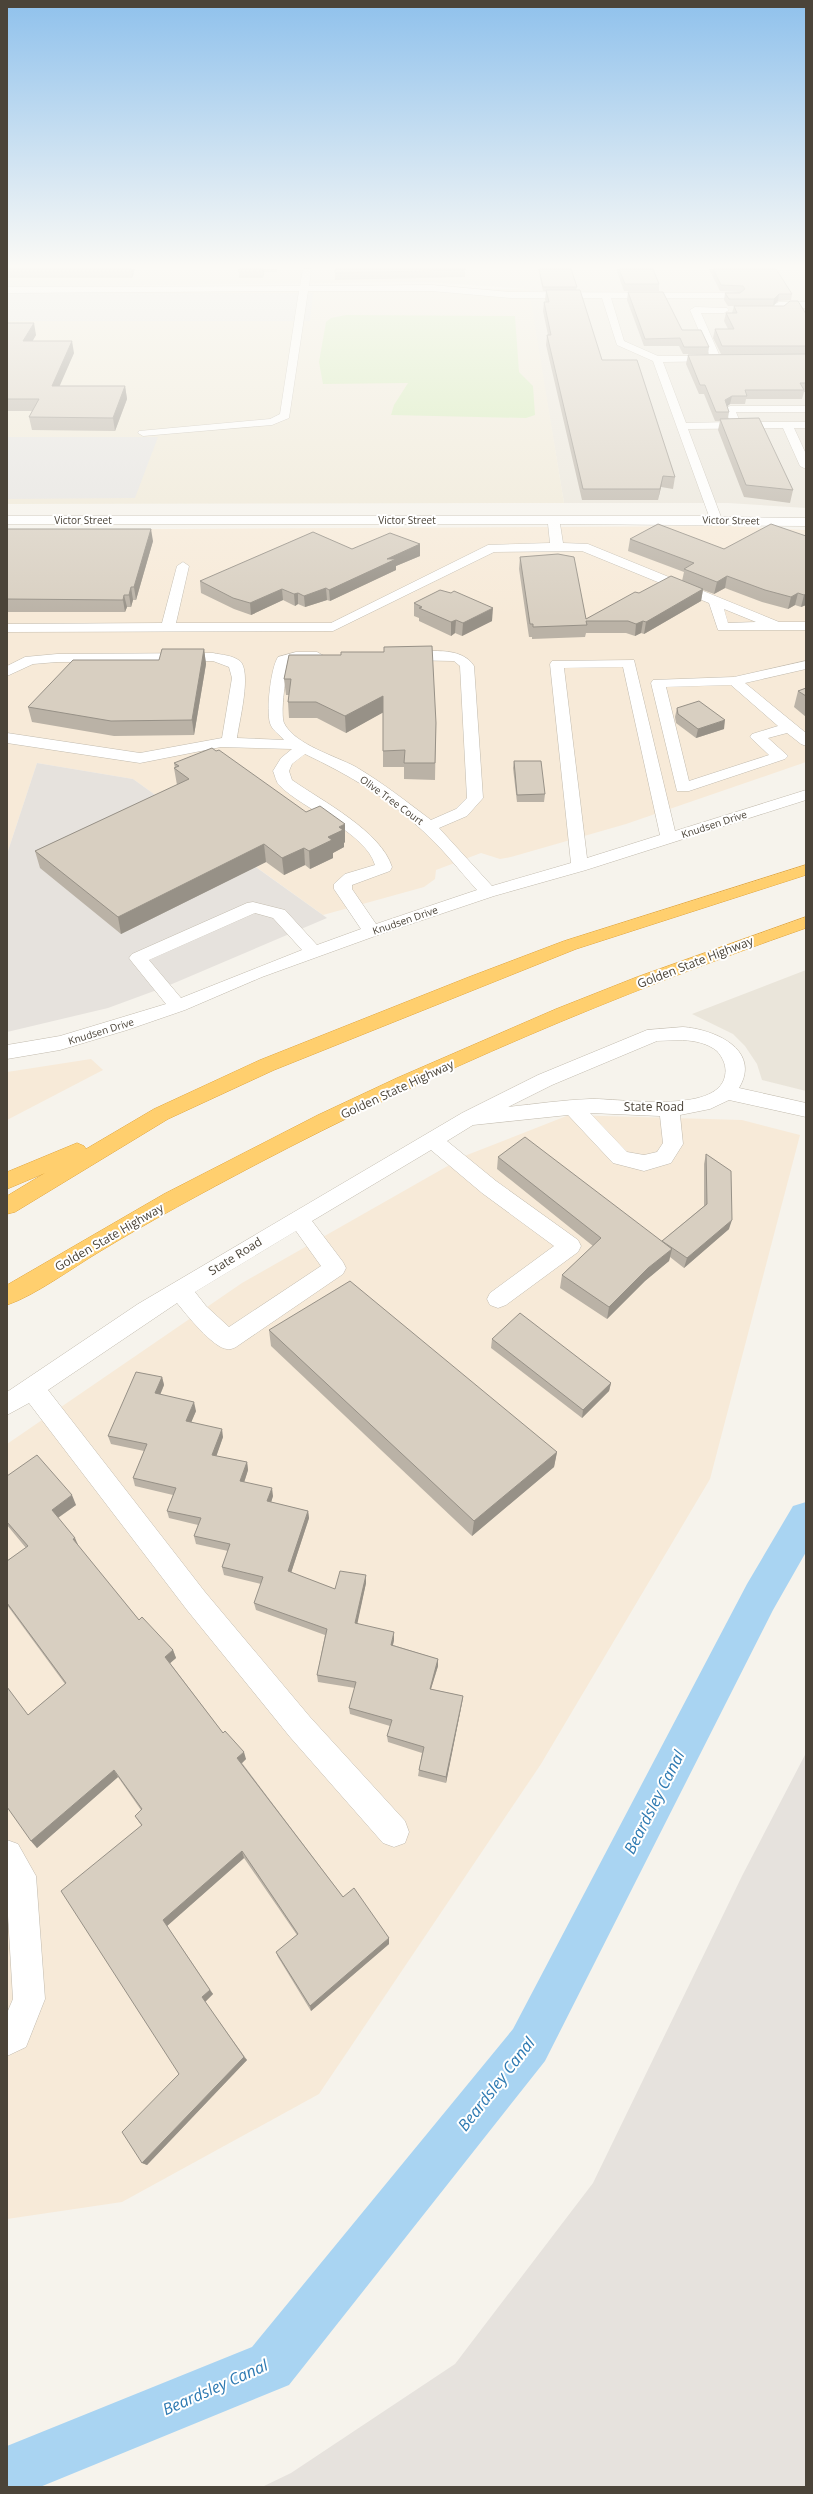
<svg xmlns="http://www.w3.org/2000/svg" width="813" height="2494" font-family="'Open Sans',sans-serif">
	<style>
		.residential { fill: #eae5da }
		.commercial { fill: #f7ead8 }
		.industrial { fill: #e6e2dd }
		.education { fill: #efe8d6 }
		.green { fill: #d2eab5 }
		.parking { fill: #e5e3e0 }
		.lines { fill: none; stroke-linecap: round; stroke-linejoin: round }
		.canal { fill: #a9d4f2; fill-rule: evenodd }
		.minor-casing { stroke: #c2bbae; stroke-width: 1 }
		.highway-casing { stroke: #e0a43c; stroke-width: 1 }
		.minor { fill: #fff; fill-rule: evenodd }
		.highway { fill: #ffcf6e; fill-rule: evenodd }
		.wall { fill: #bab2a6 }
		.shaded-wall { fill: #979187 }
		.building { fill: #d8cfc1; stroke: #979187 }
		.labels { text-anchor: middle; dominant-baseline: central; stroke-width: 4; stroke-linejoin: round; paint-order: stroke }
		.far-street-label { font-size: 10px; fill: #4b4439; stroke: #fff }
		.street-label { font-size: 12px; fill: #4b4439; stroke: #fff }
		.near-water-label { font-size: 16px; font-style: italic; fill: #2e7ab2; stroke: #fff }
	</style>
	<rect width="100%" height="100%" fill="#f6f3ec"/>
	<!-- residential -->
	<g class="residential">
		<polygon points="7,269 806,269 806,508 728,503 564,503 528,289 426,282 7,287"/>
		<polygon points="806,970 806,1091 762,1080 757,1064 745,1046 733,1034 692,1014"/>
	</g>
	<!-- commercial -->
	<g class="commercial">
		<polygon points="722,526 806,530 806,762 626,824 511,857 500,859 481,853 436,870 435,879 424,887 323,915 133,779 37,763 7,854 7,530"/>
		<polygon points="91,1059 103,1070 7,1120 7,1072"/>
		<polygon points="569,1115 742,1120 800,1135 710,1479 541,1764 319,2094 122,2202 7,2219 7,1444 242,1283 467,1155"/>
	</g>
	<!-- industrial -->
	<g class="industrial">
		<polygon points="37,763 133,779 327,918 165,987 108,1008 7,1032 7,854"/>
		<polygon points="806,1753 806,2487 262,2487 291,2473 455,2364 593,2183 742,1876"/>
	</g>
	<!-- education -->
	<polygon class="education" points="529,289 564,503 7,504 7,290"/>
	<!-- green -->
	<polygon class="green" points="346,315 515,316 519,372 533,386 535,415 526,418 391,415 394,405 408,383 323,384 319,362 326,322 331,318"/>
	<!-- parking -->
	<g class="parking">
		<polygon points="7,293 313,293 310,321 7,321"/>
		<polygon points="7,437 158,437 135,498 7,499"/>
	</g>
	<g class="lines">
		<!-- canal -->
		<polygon class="canal" points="806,1502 806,1552 773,1610 545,2061 289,2385 40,2487 7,2487 7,2446 252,2347 513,2029 747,1584 793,1506"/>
		<defs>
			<g id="minor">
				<path d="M303 269H311L309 286 432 285 511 292 741 293 742 295 738 298H611L624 341 658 356H710L690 310 695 307 727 308 729 310 724 313H701L721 359 719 361 663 362 686 423 730 422 725 409 730 406H806V412H736L740 422H806V428H794L806 454V469L800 466 783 428 688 429 721 517 806 518V526L560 524 563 543 588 544 779 622H806V630H718L709 603 582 551 494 552 333 631 7 632V624L162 623 177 566 183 562 189 566 176 623H331L488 545 550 543 548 524H7V516H709L653 361 617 345 602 298H511L432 291H308L289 418 272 425 143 436 138 433 139 431 270 419 280 414 299 291 7 293V287L300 286ZM724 609 756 622 728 623Z"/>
				<path d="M779 302H806V308H785L787 310C781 315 757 315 751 310L756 307H776L774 305Z"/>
				<path d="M296 652H317L324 656C318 664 298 660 289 663 286 672 280 714 284 723 295 745 336 756 356 767 383 783 407 802 431 820L456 809 467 798 460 666 454 661 404 660 397 656 404 652C426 652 461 645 474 666L483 798 467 816 439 828 492 886 571 863 550 664 552 661 634 660 675 831 806 790V800L586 870 494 896 378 935 262 977 185 1010 127 1030 60 1050 7 1059V1045L60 1036 166 1004 132 962 129 958 132 954 247 903 253 902 285 910 317 945 361 929 334 889V884L345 874 375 865C365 831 303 810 279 785 276 782 275 775 273 771L281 758 292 749 221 747 140 763 7 743V733L140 753 222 738 232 678 229 667 213 661 57 662 33 664 7 676V666L25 657 57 654 213 653C222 655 232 655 240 661 252 672 239 722 237 738L284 740C280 735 271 729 270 723 266 710 271 667 278 657ZM623 667 660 835 587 858 564 668ZM305 754C347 774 389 798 423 831 443 849 459 870 477 890L376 924 352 889V885L390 871 392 867C381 831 322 801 292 780L289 771 292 764ZM255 913 273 918 302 950 181 998 149 960Z"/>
				<path d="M806 661V669L745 683 806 733V746L801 744 787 733 768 738 788 756 785 759 689 791H677L651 683 653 680 734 677ZM731 685 778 726 752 734 750 737 769 755 689 781 666 687Z"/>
				<path d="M683 1027C713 1029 762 1049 739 1088L806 1103V1117L729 1100 710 1109 680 1115 683 1144 671 1163 644 1171 613 1163 568 1115 473 1125 447 1141 496 1181 578 1240 581 1246 578 1252 506 1305 498 1308 490 1305 487 1299 490 1293 554 1246 482 1193 431 1150 312 1221 343 1262 346 1268 343 1274 236 1347C234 1348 230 1350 227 1349 213 1348 186 1314 177 1303L48 1390 205 1592 310 1717 405 1821 409 1832 405 1843 394 1847 383 1843 290 1737 187 1610 29 1403 7 1415V1392L138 1304 462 1113 538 1075 647 1030ZM683 1040C695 1041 707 1043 717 1051 723 1058 727 1066 725 1076 717 1115 619 1098 590 1099 563 1100 535 1104 508 1107L552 1085 657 1041ZM590 1113 660 1116 663 1143 657 1152 644 1155 627 1152ZM296 1231 321 1266 229 1327 206 1306 195 1292Z"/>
				<polygon points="7,1840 18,1844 36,1876 45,1999 26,2047 7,2056 7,2013 13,1999 7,1899"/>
			</g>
			<g id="highway">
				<polygon points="806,865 806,875 576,949 274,1070 168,1119 15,1212 7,1214 7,1196 45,1173 7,1189 7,1172 77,1143 84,1146 86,1149 154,1109 260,1060 469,977 564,941"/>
				<path d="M806 917V928C617 994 432 1072 255 1165 202 1193 150 1221 99 1252 72 1268 36 1295 7 1305V1285L164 1194 318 1115 397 1078 556 1009 637 977Z"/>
			</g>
		</defs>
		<!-- minor casing -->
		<use href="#minor" class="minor-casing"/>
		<!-- highway casing -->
		<use href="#highway" class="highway-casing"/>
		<!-- minor -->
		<use href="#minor" class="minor"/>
		<!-- highway -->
		<use href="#highway" class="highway"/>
	</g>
	<!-- wall -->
	<g class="wall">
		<polygon points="7,269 135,269 132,278 7,278"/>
		<polygon points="239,269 277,269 277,272 264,272 263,278 239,278"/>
		<polygon points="538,269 571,269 577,287 576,290 602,360 675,477 673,489 661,487 658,500 582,500 546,345 547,335 548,335 543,311 544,302 546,302 545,300 546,291 543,291"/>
		<polygon points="616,269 653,269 659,284 659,291 624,291"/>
		<polygon points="709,269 776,269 792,294 791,300 778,301 773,306 728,306 724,300 725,293 740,292 720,291"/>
		<polygon points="465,270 465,277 335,280 335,273"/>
		<polygon points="628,292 682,330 709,347 708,354 683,354 679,346 644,346 627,300"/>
		<polygon points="734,306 806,314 806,392 804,392 802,399 746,399 745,404 730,404 727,406 729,412 728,418 793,490 790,503 744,497 718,430 720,421 715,421 704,394 699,394 686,364 688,355 721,354 713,338 715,329 728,329 724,321 726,313 732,313"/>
		<polygon points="7,323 36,335 32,341 74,353 59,386 125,386 127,399 115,431 32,430 29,417 32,411 7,411"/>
		<polygon points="7,529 153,541 136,600 133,600 131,607 127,607 125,612 7,612"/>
		<polygon points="806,536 806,605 801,607 795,605 788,609 762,602 725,588 714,594 703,590 701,601 644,634 641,633 635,636 626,633 586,633 585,637 532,639 532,637 529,637 519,569 520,557 586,619 639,593 682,581 684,572 628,551 630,539 724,549"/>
		<polygon points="420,544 420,556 396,566 396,570 330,601 327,600 305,607 298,604 295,606 283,600 251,615 234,609 201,593 200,581 352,549"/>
		<polygon points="414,603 492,621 462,636 455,633 451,636 419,621 419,618 414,616"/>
		<polygon points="204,649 206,664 194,735 114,736 32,722 28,707 159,660"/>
		<polygon points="289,655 436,723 435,780 404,779 404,767 383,767 383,712 346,733 317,718 289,718 288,702 289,695 286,695 284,679"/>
		<polygon points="806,688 806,717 794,707 798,691"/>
		<polygon points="677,708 724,729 696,738 676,723 675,717"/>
		<polygon points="514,761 545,794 544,802 517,802 513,768"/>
		<polygon points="174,763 345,842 344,843 344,847 333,853 333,858 310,869 305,865 284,875 266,862 121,934 40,868 35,851 177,785 174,768 175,768"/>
		<polygon points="706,1154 729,1229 684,1268 670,1257 669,1261 645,1281 607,1319 560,1288 562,1275 593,1246 497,1169 498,1157 662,1241 704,1206 704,1164"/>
		<polygon points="269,1330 557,1452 554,1467 472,1536 271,1346"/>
		<polygon points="492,1339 611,1383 609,1391 582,1418 491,1348"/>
		<polygon points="162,1377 164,1385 160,1395 196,1411 191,1422 223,1437 216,1456 247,1462 248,1470 244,1482 273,1496 271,1502 308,1511 309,1518 291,1573 335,1589 366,1575 366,1583 357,1623 394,1640 393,1645 438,1659 438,1666 431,1689 463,1696 462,1703 446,1783 418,1776 419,1770 422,1753 388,1742 387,1736 390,1726 350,1714 349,1708 355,1688 318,1682 317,1675 325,1635 256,1610 254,1603 261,1584 224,1575 222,1567 228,1551 196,1544 194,1536 198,1525 169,1518 167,1511 173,1495 135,1486 133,1478 144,1451 111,1444 108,1436"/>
		<polygon points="7,1476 76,1505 58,1518 78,1546 139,1620 173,1650 176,1658 170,1663 223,1733 246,1759 242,1763 343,1897 389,1944 311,2011 278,1957 276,1952 297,1935 244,1858 167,1926 213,1994 205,2002 247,2060 147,2165 142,2163 179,2074 141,1825 135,1816 141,1810 118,1777 37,1848 31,1841 28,1715 65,1684 7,1605 7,1561 26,1548 7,1525"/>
	</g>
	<!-- shaded-wall -->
	<g class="shaded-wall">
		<polygon points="132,269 135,269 132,278 131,271"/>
		<polygon points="263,269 264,269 264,272 263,278"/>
		<polygon points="779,294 778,301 773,306 774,299"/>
		<polygon points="34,323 36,335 26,353 23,341"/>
		<polygon points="72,341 74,353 54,399 52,386"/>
		<polygon points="125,386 127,399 115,431 113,418"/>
		<polygon points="732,396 730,404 724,409 725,400"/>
		<polygon points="663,476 661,487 658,500 660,489"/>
		<polygon points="151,529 153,541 136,600 134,587"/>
		<polygon points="420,544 420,556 396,566 396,570 330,601 329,590 387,559"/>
		<polygon points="727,576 725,588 714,594 717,582"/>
		<polygon points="131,587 133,600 131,607 129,595"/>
		<polygon points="326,588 327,600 305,607 304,596"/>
		<polygon points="282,589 283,600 251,615 250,603"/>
		<polygon points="703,589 701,601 644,634 646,622"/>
		<polygon points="298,593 298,604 295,606 294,594"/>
		<polygon points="798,593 795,605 788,609 791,597"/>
		<polygon points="806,594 806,605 801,607 804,595"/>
		<polygon points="124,595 127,607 125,612 123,600"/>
		<polygon points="493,608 492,621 462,636 463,623"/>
		<polygon points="456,620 455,633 451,636 451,622"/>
		<polygon points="643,621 641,633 635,636 636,624"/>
		<polygon points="204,649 206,664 194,735 192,720"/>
		<polygon points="383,696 384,712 346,733 345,716"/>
		<polygon points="725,720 724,729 696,738 698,729"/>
		<polygon points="345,824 345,842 344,843 344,847 333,853 333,858 310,869 309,851 328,837 339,827"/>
		<polygon points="264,844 266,862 121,934 118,917"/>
		<polygon points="304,848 305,865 284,875 282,858"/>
		<polygon points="732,1220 729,1229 684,1268 687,1258"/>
		<polygon points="672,1249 669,1261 645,1281 607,1319 609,1307 648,1268"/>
		<polygon points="162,1377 164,1385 157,1402 155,1393"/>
		<polygon points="611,1383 609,1391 582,1418 583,1410"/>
		<polygon points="194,1402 196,1411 188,1430 186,1421"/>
		<polygon points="222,1429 223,1437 214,1463 212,1455"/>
		<polygon points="557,1452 554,1467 472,1536 474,1521"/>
		<polygon points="247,1462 248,1470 242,1489 240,1481"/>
		<polygon points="272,1488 273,1496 269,1509 267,1501"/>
		<polygon points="72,1495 76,1505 56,1519 52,1510"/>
		<polygon points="308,1511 309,1518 289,1579 288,1571"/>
		<polygon points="75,1538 79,1547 73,1539"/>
		<polygon points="366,1575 366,1583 356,1630 355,1623"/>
		<polygon points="394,1632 394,1640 391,1652 391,1645"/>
		<polygon points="173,1650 176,1658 168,1665 165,1657"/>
		<polygon points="438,1659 438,1666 429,1695 430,1689"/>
		<polygon points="463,1696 462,1703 446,1783 446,1777"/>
		<polygon points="244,1752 246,1759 240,1765 237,1758"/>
		<polygon points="114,1770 118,1777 37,1848 31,1841"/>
		<polygon points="242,1851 244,1858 167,1926 163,1920"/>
		<polygon points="389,1938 389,1944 311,2011 310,2006"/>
		<polygon points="210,1990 213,1994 205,2002 202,1997"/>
		<polygon points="244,2057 247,2060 147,2165 142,2163"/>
	</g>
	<!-- building -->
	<g class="building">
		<polygon points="7,269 132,269 131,271 7,271"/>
		<polygon points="239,269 263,269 262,271 238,271"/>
		<polygon points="335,269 465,269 465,270 335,273"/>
		<polygon points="539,269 571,269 577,287 543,287"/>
		<polygon points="619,269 653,269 659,284 625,284"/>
		<polygon points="713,269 776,269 792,294 779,294 774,299 729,299 725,293 740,293 745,289 743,286 721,285"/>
		<polygon points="546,290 580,290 602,360 637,360 675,477 663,476 660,489 583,489 547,335 551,335 544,302 549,302"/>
		<polygon points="628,292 663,292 682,330 701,330 709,347 684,347 680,338 645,339"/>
		<polygon points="790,301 798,301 806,314 806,346 722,346 715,329 734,329 726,313 737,313 734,306 784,306"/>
		<polygon points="7,323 34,323 23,341 72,341 52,386 125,386 113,418 29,417 39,399 7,399"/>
		<polygon points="806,354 806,383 800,383 804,390 745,390 747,396 732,396 725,400 729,412 716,412 705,385 700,385 688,355"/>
		<polygon points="759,418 793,490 746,485 720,419"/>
		<polygon points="658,524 724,549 771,524 806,536 806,594 804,595 798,593 791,597 765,590 727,576 717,582 684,569 694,563 630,539"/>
		<polygon points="7,529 151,529 134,587 131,587 129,595 124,595 123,600 7,599"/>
		<polygon points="313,532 352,549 390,533 420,544 387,559 396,559 329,590 326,588 304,596 298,593 294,594 282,589 250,603 233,598 200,581"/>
		<polygon points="558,554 574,557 586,619 635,592 639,593 671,576 703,589 646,622 643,621 636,624 628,621 586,621 587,625 533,627 533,624 530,624 520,557"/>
		<polygon points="440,590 451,593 454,591 493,608 463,623 456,620 451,622 419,608 422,607 414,603"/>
		<polygon points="432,646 436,723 435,763 404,763 405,750 383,751 383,696 345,716 316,702 288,702 291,679 284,679 289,655 341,655 341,652 384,652 384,647"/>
		<polygon points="162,649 204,649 192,720 111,721 28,707 73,660 159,660"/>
		<polygon points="806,688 806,696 798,691"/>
		<polygon points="699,701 725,720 698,729 678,714 677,708"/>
		<polygon points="212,748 216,751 219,750 306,812 320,806 345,824 339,827 343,830 328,837 332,840 309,851 304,848 282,858 264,844 118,917 35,851 189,779 174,768 179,766 174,763"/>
		<polygon points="514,761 541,761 545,794 517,795"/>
		<polygon points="525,1137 672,1249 648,1268 609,1307 562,1275 601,1238 498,1157"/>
		<polygon points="706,1154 731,1171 732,1220 687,1258 662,1241 707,1204"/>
		<polygon points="350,1281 557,1452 474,1521 269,1330"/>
		<polygon points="520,1313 611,1383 583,1410 492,1339"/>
		<polygon points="136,1372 162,1377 155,1393 194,1402 186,1421 222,1429 212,1455 247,1462 240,1481 272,1488 267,1501 308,1511 288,1571 335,1589 340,1571 366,1575 355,1623 394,1632 391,1645 438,1659 430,1689 463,1696 446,1777 419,1770 424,1747 387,1736 392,1720 349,1708 356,1682 317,1675 327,1629 254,1603 263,1577 222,1567 230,1544 194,1536 201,1518 167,1511 176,1488 133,1478 147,1444 108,1436"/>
		<polygon points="37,1455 72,1495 52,1510 75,1538 73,1539 139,1620 142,1617 173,1650 165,1657 223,1733 225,1731 244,1752 237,1758 343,1897 354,1888 389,1938 310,2006 276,1952 298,1934 242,1851 163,1920 210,1990 202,1997 244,2057 142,2163 122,2132 179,2074 61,1891 142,1825 135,1816 142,1809 114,1770 31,1841 7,1807 7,1687 28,1715 66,1683 7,1603 7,1561 28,1546 7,1522 7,1476"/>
	</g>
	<!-- sky -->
	<linearGradient id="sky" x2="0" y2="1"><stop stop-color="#8fc1ec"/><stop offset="0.43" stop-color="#fbfaf6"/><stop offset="1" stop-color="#fbfaf6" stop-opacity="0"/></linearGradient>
	<rect width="813" height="619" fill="url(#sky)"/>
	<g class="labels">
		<!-- far-street labels -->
		<g class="far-street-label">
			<text x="83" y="520">Victor Street</text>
			<text x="407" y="520">Victor Street</text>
			<text transform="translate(731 520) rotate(1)">Victor Street</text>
			<text transform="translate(392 800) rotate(36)">Olive Tree Court</text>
			<text transform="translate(714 824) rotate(-18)">Knudsen Drive</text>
			<text transform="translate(405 920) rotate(-19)">Knudsen Drive</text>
			<text transform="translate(101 1031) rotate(-17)">Knudsen Drive</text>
		</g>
		<!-- street labels -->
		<g class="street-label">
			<text transform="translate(695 962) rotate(-21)">Golden State Highway</text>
			<text transform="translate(397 1089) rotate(-25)">Golden State Highway</text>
			<text x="654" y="1106">State Road</text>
			<text transform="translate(109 1237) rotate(-30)">Golden State Highway</text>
			<text transform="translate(235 1256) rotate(-32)">State Road</text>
		</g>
		<!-- near-water labels -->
		<g class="near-water-label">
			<text transform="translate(654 1802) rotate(-63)">Beardsley Canal</text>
			<text transform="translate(496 2084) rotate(-52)">Beardsley Canal</text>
			<text transform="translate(215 2387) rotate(-24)">Beardsley Canal</text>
		</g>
	</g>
	<!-- border -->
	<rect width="813" height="2494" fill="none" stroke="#4b4439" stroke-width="16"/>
</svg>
